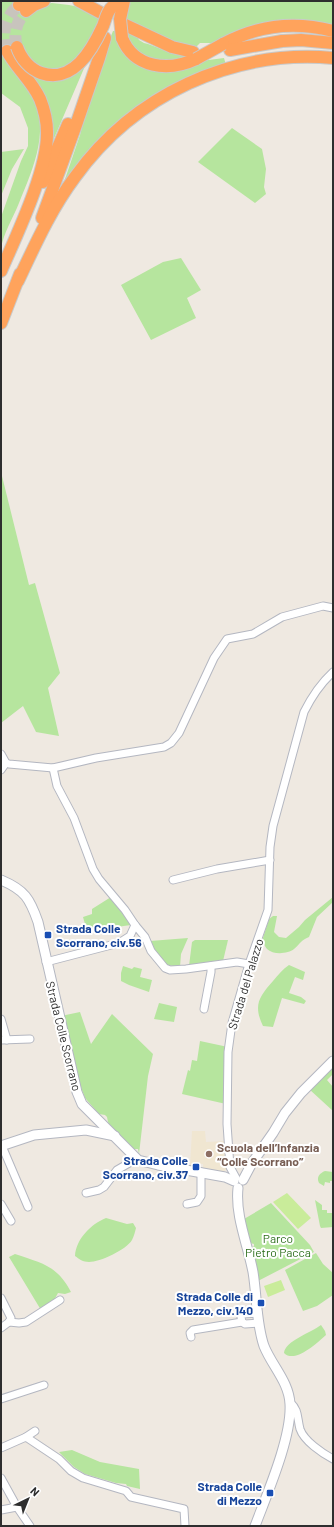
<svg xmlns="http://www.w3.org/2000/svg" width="334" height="1527" font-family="Barlow,sans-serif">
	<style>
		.education { fill: #f0e6d1 }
		.green { fill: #b6e59e }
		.pitch { fill: #c9ec9a }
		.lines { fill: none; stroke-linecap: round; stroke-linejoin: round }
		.highway-tunnel { stroke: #c8c4bd; stroke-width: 12; stroke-dasharray: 12 6; stroke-linecap: butt }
		.street-casing { stroke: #b4b7c1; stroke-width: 9 }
		.secondary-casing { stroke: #b4b7c1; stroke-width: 11 }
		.highway-casing { stroke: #c9c9c9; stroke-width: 14 }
		.street { stroke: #fff; stroke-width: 7 }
		.secondary { stroke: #fff; stroke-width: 9 }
		.highway { stroke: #ffa35c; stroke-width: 12 }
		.highway-bridge-casing { stroke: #c9c9c9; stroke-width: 14; stroke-linecap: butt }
		.highway-bridge { stroke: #ffa35c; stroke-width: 12 }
		.transit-dot { fill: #1a4fb4; stroke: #fff; stroke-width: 1.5 }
		.education-dot { fill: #8d6e63; stroke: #fff; stroke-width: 1.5 }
		.labels { text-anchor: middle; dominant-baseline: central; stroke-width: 4; stroke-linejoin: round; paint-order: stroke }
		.transit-label { font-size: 12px; font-weight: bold; fill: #164399; stroke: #fff; text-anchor: end }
		.street-label { font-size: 12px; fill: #2e2e2e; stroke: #fff }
		.education-label { font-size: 12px; font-weight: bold; fill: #785e54; stroke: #fff; text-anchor: start }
		.park-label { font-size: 12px; fill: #2c6e1b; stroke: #fff }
	</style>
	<rect width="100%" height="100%" fill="#efe9e1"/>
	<!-- education -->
	<polygon class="education" points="192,1131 205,1131 206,1142 226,1141 228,1168 223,1172 203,1168 203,1164 196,1164 195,1167 190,1166"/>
	<!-- green -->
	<g class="green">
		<path d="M1 1H19L44 4 52 3 69 5 79 7 103 20 94 42 66 68 48 71 5 52 1 54C9 65 20 75 28 87 53 126 34 166 19 203 13 218 3 234 1 249V217L21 161 28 146V128L20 107 1 93Z"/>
		<polygon points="128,1 333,1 333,27 320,24 219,43 200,43 195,48 174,42 123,19"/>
		<polygon points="113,31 117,31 133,60 201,61 224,58 226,65 174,86 64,182 80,135 95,76"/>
		<polygon points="124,31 138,38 139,40 144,43 148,44 172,53 188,57 167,63 138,54"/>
		<polygon points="17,56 34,74 85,66 52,143"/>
		<polygon points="232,128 262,149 266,169 264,187 266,194 255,203 198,162"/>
		<polygon points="24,149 12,169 1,196 1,152"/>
		<polygon points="181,258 201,290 187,298 196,318 151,340 121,285 163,262"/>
		<polygon points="1,472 29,585 35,583 60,673 48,688 59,736 36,732 23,706 1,723"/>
		<polygon points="111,897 121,908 131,925 87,931 83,917 92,914 92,909"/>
		<path d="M333 897V902L317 917 309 937C301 940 300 944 294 949 288 954 273 955 267 949 265 947 264 943 262 941L269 919 273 916H277L274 932 279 937 286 938 299 927 305 920Z"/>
		<polygon points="188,938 181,954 180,967 166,965 154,950 150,941"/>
		<polygon points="195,940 228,940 223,961 189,966 192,942"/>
		<path d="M289 965 305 972 303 980 295 977 289 993 301 997 306 1001 304 1004 282 998 273 1027 263 1026C253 1005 259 997 273 981 278 975 283 969 289 965Z"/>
		<polygon points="123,966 132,969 134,967 142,969 140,977 152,980 149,992 129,985 121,981 121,973"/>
		<polygon points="159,1003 177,1007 174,1022 154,1019"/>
		<polygon points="80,1012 91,1044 112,1014 153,1054 148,1076 139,1154 138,1149 133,1149 110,1126 108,1122 107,1117 105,1115 99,1114 85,1098 79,1082 61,1016"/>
		<polygon points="200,1041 228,1047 226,1104 182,1094 188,1070 190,1071 192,1060 197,1061"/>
		<polygon points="333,1064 333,1074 327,1080 333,1087 333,1111 309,1089"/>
		<path d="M325 1171 333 1172V1181H330V1183L325 1182 324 1186 319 1183C316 1177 320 1173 325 1171Z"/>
		<polygon points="315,1200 322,1205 322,1210 327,1210 327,1213 332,1213 333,1208 333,1227 321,1228 320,1226"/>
		<polygon points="271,1203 310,1245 314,1252 258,1281 252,1248 254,1246 254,1244 250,1243 244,1219"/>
		<path d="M106 1218 127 1224 133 1223 136 1228C135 1232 134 1236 132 1240 126 1250 100 1262 89 1262 83 1262 79 1259 75 1256 76 1239 91 1224 106 1218Z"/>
		<polygon points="316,1253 323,1264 333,1273 333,1295 317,1306 303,1311 285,1270"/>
		<path d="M15 1254C41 1263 57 1265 71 1292L65 1294 58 1293 53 1302 41 1310 9 1257Z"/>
		<path d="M321 1325 325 1331 326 1335C317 1343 295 1364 284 1353 285 1341 312 1332 321 1325Z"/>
		<polygon points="72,1450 100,1462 139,1469 140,1489 127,1486 126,1484 116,1483 85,1474 74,1467 59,1452"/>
	</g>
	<!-- pitch -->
	<g class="pitch">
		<polygon points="287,1193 311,1218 298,1229 273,1202"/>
		<polygon points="281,1280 285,1290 268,1297 264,1286"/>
	</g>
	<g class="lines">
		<!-- highway-tunnel -->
		<g class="highway-tunnel">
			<path d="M17 47C13 34 16 22 26 11"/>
			<path d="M7 51C1 33 5 17 19 5"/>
		</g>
		<defs>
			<g id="street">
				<polyline points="1,754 6,763 9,764 53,768 96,758 164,747 171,743 179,733 214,658 227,639 253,634 282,617 323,606 333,608"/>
				<polyline points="53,768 57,786 74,818 93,869 99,879 125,910 135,925 145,937 151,951 165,968 170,970 186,969 237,962 249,964"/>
				<polyline points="1,770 6,763"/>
				<polyline points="173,880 217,869 270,860"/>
				<polyline points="46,962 119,943 130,936 135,925"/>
				<polyline points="204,1009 211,972 211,966"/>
				<polyline points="1,1019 7,1040"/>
				<polyline points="1,1040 30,1039"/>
				<polyline points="2,1146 28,1207"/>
				<path d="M236 1178 230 1167 227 1124 228 1052 232 1023 249 964 268 910 270 847 273 826 304 712C312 696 320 684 333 672"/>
				<polyline points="86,1193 99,1190 104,1187 117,1170 136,1159"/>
				<polyline points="1,1204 11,1221"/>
				<polyline points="187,1204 197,1202 201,1196 201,1172"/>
				<polyline points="1,1298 11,1318 9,1322 1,1328"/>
				<polyline points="258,1313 243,1314 241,1317 242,1322 245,1324 259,1323"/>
				<polyline points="9,1322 19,1323 26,1322 60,1300"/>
				<polyline points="191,1337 190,1333 193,1330 242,1322"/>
				<polyline points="1,1399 44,1385"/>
				<path d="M290 1402C299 1410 297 1418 300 1429 304 1441 322 1453 333 1459"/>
				<polyline points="26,1437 35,1431"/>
				<polyline points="1,1448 26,1437 59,1459 71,1471 83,1478 126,1491 131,1497 184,1509 185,1526"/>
				<polyline points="1,1478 17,1507 30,1526"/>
				<polyline points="1,1510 17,1507"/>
			</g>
			<g id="secondary">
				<path d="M1 880C25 890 30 899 38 922L77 1092 82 1104 138 1160 158 1165 225 1177 234 1181"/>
				<polyline points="1,1146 34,1135 86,1130 115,1136"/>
				<polyline points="243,1180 252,1163 273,1133 285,1113 301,1093 333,1061"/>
				<path d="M238 1188C235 1216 248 1245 253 1272 257 1296 256 1323 264 1346 272 1366 289 1382 290 1404 292 1437 267 1494 255 1526"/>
			</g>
			<g id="highway">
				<polyline points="79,1 105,15"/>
				<polyline points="19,5 24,1"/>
				<polyline points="26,11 34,5 44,1"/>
				<polyline points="123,24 172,47 193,52"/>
				<path d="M122 38C134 68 168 72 196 59"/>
				<path d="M223 44C258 25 294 21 333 31"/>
				<polyline points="230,50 282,41 301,40 333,43"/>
				<polyline points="43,182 68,124"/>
				<polyline points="42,218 76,125 99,58 105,38"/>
				<path d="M1 271C17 234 48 170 47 132 47 121 44 109 40 99 32 81 16 68 7 51"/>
				<path d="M18 281C35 245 51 209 75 177 134 95 232 49 333 58"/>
				<polyline points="1,323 20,274"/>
			</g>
		</defs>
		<!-- street casing -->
		<use href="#street" class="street-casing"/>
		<!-- secondary casing -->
		<use href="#secondary" class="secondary-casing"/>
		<!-- highway casing -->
		<use href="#highway" class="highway-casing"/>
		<!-- street -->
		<use href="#street" class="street"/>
		<!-- secondary -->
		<use href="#secondary" class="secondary"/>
		<!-- highway -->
		<use href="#highway" class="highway"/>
		<defs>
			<g id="highway-bridge">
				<polyline points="122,38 120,19 124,1"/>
				<path d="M17 47C21 59 30 69 41 73 73 84 92 50 103 26 105 21 107 11 112 7 113 5 117 4 120 2"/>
				<polyline points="196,59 223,44"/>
			</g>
		</defs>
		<!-- highway-bridge casing -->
		<use href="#highway-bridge" class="highway-bridge-casing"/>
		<!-- highway-bridge -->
		<use href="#highway-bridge" class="highway-bridge"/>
	</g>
	<!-- markers -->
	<g class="transit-dot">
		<rect x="44" y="931" width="8" height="8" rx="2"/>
		<rect x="192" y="1163" width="8" height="8" rx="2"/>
		<rect x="257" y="1299" width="8" height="8" rx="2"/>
		<rect x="266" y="1489" width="8" height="8" rx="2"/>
	</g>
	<circle class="education-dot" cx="209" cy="1154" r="4"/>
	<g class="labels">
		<!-- transit labels -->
		<g class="transit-label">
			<text x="56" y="928" text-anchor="start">Strada Colle<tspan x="56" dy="14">Scorrano, civ.56</tspan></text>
			<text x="188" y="1160">Strada Colle<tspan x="188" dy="14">Scorrano, civ.37</tspan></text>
			<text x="253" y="1296">Strada Colle di<tspan x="253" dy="14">Mezzo, civ.140</tspan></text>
			<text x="262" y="1486">Strada Colle<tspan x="262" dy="14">di Mezzo</tspan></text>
		</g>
		<!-- street labels -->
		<g class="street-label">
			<text transform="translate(245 984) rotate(-73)">Strada del Palazzo</text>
			<text transform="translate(64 1036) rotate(76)">Strada Colle Scorrano</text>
		</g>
		<!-- education labels -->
		<g class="education-label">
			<text x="217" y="1147">Scuola dell’Infanzia<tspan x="217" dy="14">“Colle Scorrano”</tspan></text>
		</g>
		<!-- park labels -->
		<g class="park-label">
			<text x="278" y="1238">Parco<tspan x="278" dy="14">Pietro Pacca</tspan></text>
		</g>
	</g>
	<!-- border -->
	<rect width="334" height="1527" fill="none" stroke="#2e2e2e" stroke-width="4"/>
	<!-- north arrow -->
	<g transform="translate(28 1499) rotate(43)" stroke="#ffffff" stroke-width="3" paint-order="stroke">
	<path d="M0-3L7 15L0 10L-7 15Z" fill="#2e2e2e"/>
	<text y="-6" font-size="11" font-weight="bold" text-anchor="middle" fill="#2e2e2e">N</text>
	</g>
</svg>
